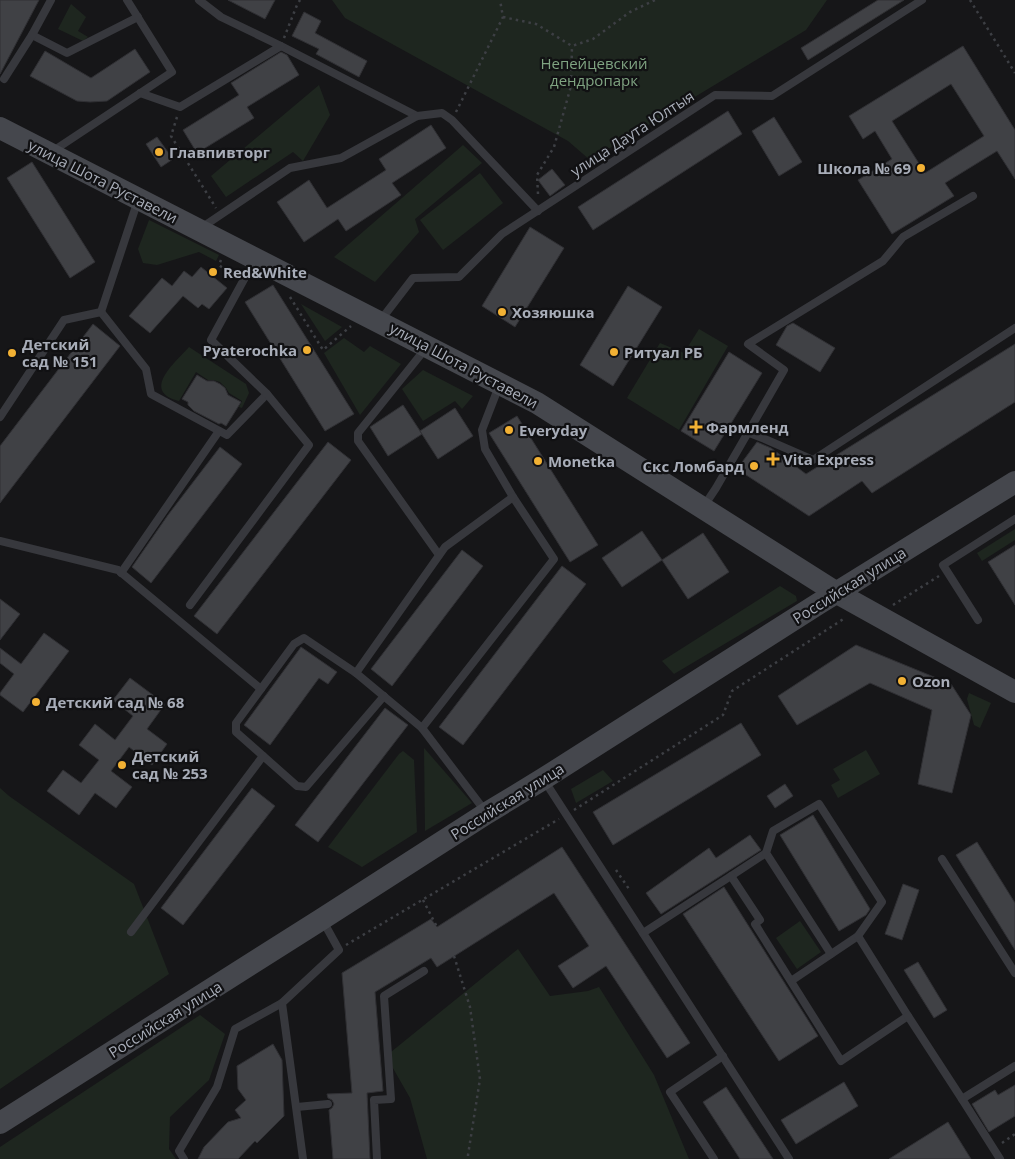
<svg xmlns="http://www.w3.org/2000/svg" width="1015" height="1159" font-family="'Open Sans',sans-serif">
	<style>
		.green { fill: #1e261f }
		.building { fill: #404145; stroke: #303034; fill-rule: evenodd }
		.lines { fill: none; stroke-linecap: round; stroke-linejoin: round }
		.path { stroke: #3d3f44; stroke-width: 2.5; stroke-dasharray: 2.5 4; stroke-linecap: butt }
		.lane { stroke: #37383d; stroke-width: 8 }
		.secondary { stroke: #45474d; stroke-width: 22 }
		.poi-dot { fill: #f2b134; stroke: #111113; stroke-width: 2 }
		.labels { text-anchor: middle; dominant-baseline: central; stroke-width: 4.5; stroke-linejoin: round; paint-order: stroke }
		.park-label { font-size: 15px; fill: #7fa381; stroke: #111113 }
		.street-label { font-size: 15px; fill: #a8adb8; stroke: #111113 }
		.poi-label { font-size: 15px; font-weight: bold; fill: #a8adb8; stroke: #111113; text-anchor: start }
	</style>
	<rect width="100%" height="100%" fill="#161618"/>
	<!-- green -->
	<g class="green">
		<polygon points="332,0 827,0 806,30 590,160 568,141 345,18"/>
		<polygon points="71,4 86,17 78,31 88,37 83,41 58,29"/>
		<polygon points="319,85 330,115 303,161 293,152 226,197 211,176"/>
		<polygon points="463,145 482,163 415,219 419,232 375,282 334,257"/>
		<polygon points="480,173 503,203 443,250 420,220"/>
		<polygon points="149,220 219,255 216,261 199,252 157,265 143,263 138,249"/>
		<polygon points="301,304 342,327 325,341"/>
		<polygon points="699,329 728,346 679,430 627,398 660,343 684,353"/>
		<polygon points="344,338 364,352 370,346 401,364 360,415 324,353"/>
		<path d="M189 347 246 384 249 393 242 408 239 407 242 401 229 393 226 388 220 382 213 380H208L196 372 179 401C140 391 176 362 189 347Z"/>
		<polygon points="423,370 473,396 462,409 455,401 423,421 402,389"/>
		<polygon points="1015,529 1015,540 982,561 977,553"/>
		<polygon points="780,586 796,596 797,601 674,674 662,661"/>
		<polygon points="969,693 991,703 980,728 974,725 967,699"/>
		<polygon points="424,748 472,803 425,831"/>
		<polygon points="866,750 880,774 838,798 831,785 840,780 833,769"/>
		<polygon points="403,751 414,760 417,832 362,867 328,847 399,754"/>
		<polygon points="603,770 613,781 576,803 571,789"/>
		<polygon points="0,788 9,796 134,884 169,974 0,1089"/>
		<polygon points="800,921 821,952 797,969 776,938"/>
		<polygon points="518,949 550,996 588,991 599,987 654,1075 689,1159 427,1159 410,1098 386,1056"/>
		<polygon points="200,1015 225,1034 209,1080 170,1117 169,1149 176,1159 0,1159 0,1147"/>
	</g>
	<!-- building -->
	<g class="building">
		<polygon points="0,0 39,0 0,74"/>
		<polygon points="228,0 275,0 265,19"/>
		<polygon points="878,0 904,0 808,60 801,48"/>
		<polygon points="304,12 321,21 315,33 367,61 359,77 316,54 319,49 292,36"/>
		<path d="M963 46 1015 130V179L997 151 945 183 954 196 892 234 858 180 892 159 875 131 863 139 849 116ZM951 84 984 136 925 173 892 121Z"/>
		<polygon points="135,49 150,72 107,101 90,102 77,101 30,76 45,51 91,78"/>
		<polygon points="281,52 287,55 299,75 247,107 254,118 197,153 183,130 239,95 231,83"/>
		<polygon points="728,111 742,134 593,230 578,207"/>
		<polygon points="774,117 802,162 779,176 752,131"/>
		<polygon points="431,125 446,148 392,183 401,195 346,231 338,219 304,242 277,202 309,180 327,208 386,170 379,159"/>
		<polygon points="157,137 173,159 161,167 146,144"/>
		<polygon points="32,162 95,262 70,278 7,178"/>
		<polygon points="552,169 565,185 550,196 538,180"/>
		<polygon points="530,227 564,248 515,327 482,306"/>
		<polygon points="201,267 227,288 209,309 202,304 198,308 183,296 150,333 129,316 162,278 172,286 184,271 192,277"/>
		<polygon points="273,285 354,414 325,431 245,302"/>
		<polygon points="628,286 662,307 613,386 580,365"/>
		<polygon points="793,323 835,348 820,372 776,345 787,326"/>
		<polygon points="93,324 120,346 0,503 0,446"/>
		<polygon points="1015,344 1015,402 872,493 862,481 809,516 737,469 757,442 771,448 806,474"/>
		<polygon points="729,352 762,373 714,451 681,431"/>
		<polygon points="197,375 207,381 214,381 220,384 225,388 228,395 241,402 226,426 221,423 219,424 194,411 188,405 188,402 182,399"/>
		<polygon points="403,405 422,434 388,456 370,427"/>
		<polygon points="455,408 473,436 438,459 420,431"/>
		<polygon points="517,416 598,545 570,562 489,433"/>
		<polygon points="328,442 351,460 217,634 194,616"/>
		<polygon points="220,447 242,464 151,583 132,567 168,515"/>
		<polygon points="642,531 662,560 622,587 602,558"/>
		<polygon points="703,533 729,572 688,599 662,560"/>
		<polygon points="1015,545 1015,605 988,562"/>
		<polygon points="462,550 483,566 392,686 371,669"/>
		<polygon points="562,566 586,584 463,745 439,727"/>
		<polygon points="0,599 20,614 0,640"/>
		<polygon points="44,633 69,651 23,712 0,695 0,693 14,674 0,663 0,648 21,664"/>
		<polygon points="856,645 951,684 971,715 952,793 918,784 932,710 870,683 797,725 778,696"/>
		<polygon points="301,647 337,672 328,684 319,678 270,745 244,725"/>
		<polygon points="130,678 165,704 147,729 167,744 152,765 129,747 111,771 132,787 116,808 95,793 79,815 47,791 63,770 81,783 99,760 79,745 95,724 115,740 133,716 113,700"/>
		<polygon points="385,708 408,725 318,842 295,825"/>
		<polygon points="741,723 761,755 613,845 593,812"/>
		<polygon points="785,784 793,796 775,808 767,796"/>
		<polygon points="252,788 275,806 183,925 161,908"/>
		<polygon points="813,815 870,909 866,915 839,931 780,835"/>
		<polygon points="750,835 761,850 661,914 646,893 709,848 716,858"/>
		<polygon points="977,842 1015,903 1015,950 956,855"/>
		<polygon points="562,847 616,930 690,1043 667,1058 606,966 573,988 558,966 589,946 554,893 437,967 431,958 375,992 383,1091 367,1093 370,1159 333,1159 329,1110 332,1108 334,1104 332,1100 328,1098 327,1094 352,1093 342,973 431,919 437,927"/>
		<polygon points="903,884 919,890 902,940 885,934"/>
		<polygon points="724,887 818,1036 779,1061 683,914"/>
		<polygon points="918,962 947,1010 934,1018 904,970"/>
		<polygon points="273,1044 282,1060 284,1116 257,1143 255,1141 238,1159 198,1159 204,1147 228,1122 241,1118 235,1110 246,1100 238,1089 237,1066"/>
		<polygon points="844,1082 858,1106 796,1144 781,1120"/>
		<polygon points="1015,1085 1015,1116 989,1132 972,1104 995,1090 998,1095"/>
		<polygon points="726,1087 773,1159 740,1159 703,1102"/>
		<polygon points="948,1122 971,1159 889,1159"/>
	</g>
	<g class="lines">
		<!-- path -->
		<g class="path">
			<polyline points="970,0 1015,73"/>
			<polyline points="503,17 536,24 572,46 593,39 630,12 655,0"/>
			<polyline points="284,38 297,5 300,0"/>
			<polyline points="456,112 503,17 500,0"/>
			<polyline points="177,117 171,136 216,208"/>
			<polyline points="538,194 537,175 554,147 571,86 572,46"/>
			<polyline points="221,260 219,265 234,276"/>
			<polyline points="290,297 323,350 351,326"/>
			<polyline points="893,605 939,576"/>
			<polyline points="574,810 723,715 732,691 845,618"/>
			<polyline points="616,870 629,889"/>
			<polyline points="423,900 437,927"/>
			<polyline points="346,945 559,819"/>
			<polyline points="454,956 470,1007 480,1079 468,1155 468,1159"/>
			<polyline points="1002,1143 1015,1134"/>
		</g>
		<!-- lane -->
		<g class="lane">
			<polyline points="32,35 67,53 138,17"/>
			<polyline points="281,46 417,116"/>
			<polyline points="4,79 32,35 51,0"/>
			<polyline points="140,93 180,107 281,46 221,17 199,0"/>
			<polyline points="53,151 172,72 127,0"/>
			<polyline points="201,228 290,168 341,158 417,116 442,113 452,120 538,211"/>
			<polyline points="101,312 146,369 151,394 227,435 267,394"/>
			<polyline points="380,321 413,278 459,277 502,234 715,95 772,96 922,0"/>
			<polyline points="426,348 358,433 358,441 439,555"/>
			<polyline points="0,417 64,320 101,312 138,200"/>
			<polyline points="747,432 767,440 813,460 1015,328"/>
			<polyline points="704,506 716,488 784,370 748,344 883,261 903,237 973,196"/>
			<polyline points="0,541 118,570 261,689"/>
			<polyline points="121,573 219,431"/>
			<polyline points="190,605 309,445 267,394 211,340 254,261"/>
			<polyline points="978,620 943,565 1015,519"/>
			<polyline points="356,673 304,638 294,644 236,723 236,732 297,786 306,787 384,696"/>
			<polyline points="422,728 554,559 513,497 485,449 482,430 499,386"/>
			<polyline points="544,780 789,1159"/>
			<polyline points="485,811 422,728 356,673 445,547 513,497"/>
			<polyline points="942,859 1015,973"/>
			<polyline points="731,876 766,853"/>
			<polyline points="131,932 263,756"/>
			<polyline points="643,933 731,876 760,920 755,924 841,1061 908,1016 858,936 791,981"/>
			<polyline points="831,954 766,853 773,831 819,804 882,902 858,936"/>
			<polyline points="908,1016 962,1099 1015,1066"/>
			<polyline points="962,1099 1000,1159"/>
			<polyline points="297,1107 328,1104"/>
			<polyline points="184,1159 179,1151 217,1087 235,1029 282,1003"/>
			<polyline points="303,1159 282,1003 339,950 323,921"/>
			<polyline points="377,1159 374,1100 391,1099 384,996 424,971"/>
			<polyline points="714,1159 670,1092 723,1056"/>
		</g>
		<!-- secondary -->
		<g class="secondary">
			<polyline points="0,128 537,403 837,593 1015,692"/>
			<polyline points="0,1123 322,919 487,813 543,779 818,604 1015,482"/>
		</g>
	</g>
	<!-- markers -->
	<g class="poi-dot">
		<circle cx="159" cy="152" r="5"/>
		<circle cx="921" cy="168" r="5"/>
		<circle cx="213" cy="272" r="5"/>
		<circle cx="502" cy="312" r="5"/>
		<circle cx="307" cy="350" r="5"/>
		<circle cx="614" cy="352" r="5"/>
		<circle cx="12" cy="353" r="5"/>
		<path d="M693.5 419.5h5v5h5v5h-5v5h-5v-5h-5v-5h5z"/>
		<circle cx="509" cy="430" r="5"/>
		<path d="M770.5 451.5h5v5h5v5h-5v5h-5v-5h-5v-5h5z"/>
		<circle cx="538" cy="461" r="5"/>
		<circle cx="754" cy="466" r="5"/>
		<circle cx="902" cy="681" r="5"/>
		<circle cx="36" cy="702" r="5"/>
		<circle cx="122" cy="765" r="5"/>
	</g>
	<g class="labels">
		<!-- park labels -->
		<g class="park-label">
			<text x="594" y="63">Непейцевский<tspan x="594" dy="17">дендропарк</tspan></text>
		</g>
		<!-- street labels -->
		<g class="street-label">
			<text transform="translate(632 133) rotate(-33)">улица Даута Юлтыя</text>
			<text transform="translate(103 181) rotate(27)">улица Шота Руставели</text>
			<text transform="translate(464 365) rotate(28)">улица Шота Руставели</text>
			<text transform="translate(849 585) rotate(-32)">Российская улица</text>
			<text transform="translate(507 801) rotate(-32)">Российская улица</text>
			<text transform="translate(165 1019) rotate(-32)">Российская улица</text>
		</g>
		<!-- poi labels -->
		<g class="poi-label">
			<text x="169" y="152">Главпивторг</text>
			<text x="911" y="168" text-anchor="end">Школа № 69</text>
			<text x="223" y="272">Red&amp;White</text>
			<text x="512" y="312">Хозяюшка</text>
			<text x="22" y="344">Детский<tspan x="22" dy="17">сад № 151</tspan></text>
			<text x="297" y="350" text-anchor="end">Pyaterochka</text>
			<text x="624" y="352">Ритуал РБ</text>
			<text x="706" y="427">Фармленд</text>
			<text x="519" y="430">Everyday</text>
			<text x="783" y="459">Vita Express</text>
			<text x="548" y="461">Monetka</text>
			<text x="744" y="466" text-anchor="end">Скс Ломбард</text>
			<text x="912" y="681">Ozon</text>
			<text x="46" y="702">Детский сад № 68</text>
			<text x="132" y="756">Детский<tspan x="132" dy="17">сад № 253</tspan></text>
		</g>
	</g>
</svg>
